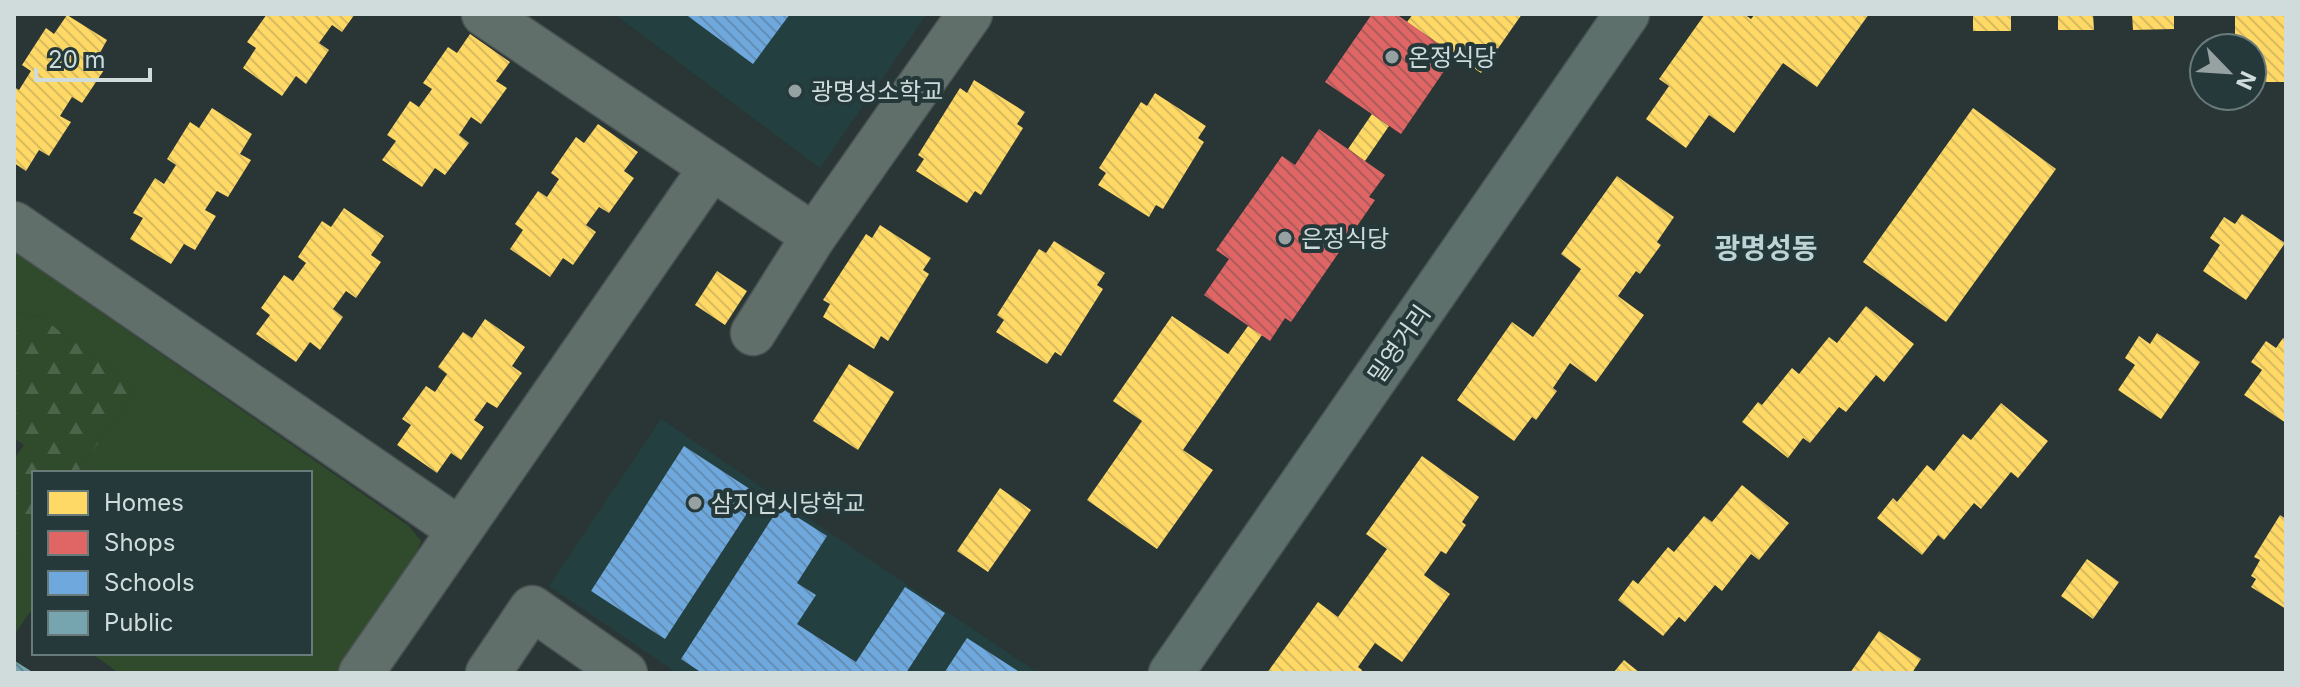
<svg xmlns="http://www.w3.org/2000/svg" width="2300" height="687" font-family="Inter,'Noto Sans KR',sans-serif">
	<style>
		.built { fill: #243f40 }
		.green { fill: #2f4b2b }
		.forest { fill: url(#forest-firs) }
		.homes { fill: url(#homes-back-hatch) }
		.shops { fill: url(#shops-back-hatch) }
		.schools { fill: url(#schools-back-hatch) }
		.public { fill: url(#public-back-hatch) }
		.lines { fill: none; stroke-linecap: round; stroke-linejoin: round }
		.minor-casing { stroke: #495252; stroke-width: 47 }
		.major-casing { stroke: #495252; stroke-width: 47 }
		.minor { stroke: #616f6b; stroke-width: 44 }
		.major { stroke: #5d706b; stroke-width: 44 }
		.poi-dot { fill: #96a1a2; stroke: #25393a; stroke-width: 3 }
		.labels { text-anchor: middle; dominant-baseline: central; stroke-width: 8; stroke-linejoin: round; paint-order: stroke }
		.poi-label { font-size: 24px; fill: #d0dbdc; stroke: #25393a; text-anchor: start }
		.street-label { font-size: 24px; fill: #d0dbdc; stroke: #25393a }
		.quarter-label { font-size: 28px; font-weight: bold; fill: #bcd4d5; stroke: #25393a }
	</style>
	<defs>
		<pattern id="forest-firs" width="22" height="20" patternUnits="userSpaceOnUse" patternTransform="scale(2)"><rect width="22" height="20" fill="#2f4b2b"/><path d="M5 1l3.5 6h-7zM16 11l3.5 6h-7z" fill="#4c6449"/></pattern>
		<pattern id="homes-back-hatch" width="6" height="6" patternUnits="userSpaceOnUse" patternTransform="scale(2)"><rect width="6" height="6" fill="#ffd966"/><path d="M-1 5l2 2M0 0l6 6M5-1l2 2" fill="none" stroke="#d8bb5f"/></pattern>
		<pattern id="shops-back-hatch" width="6" height="6" patternUnits="userSpaceOnUse" patternTransform="scale(2)"><rect width="6" height="6" fill="#e06666"/><path d="M-1 5l2 2M0 0l6 6M5-1l2 2" fill="none" stroke="#af5b5b"/></pattern>
		<pattern id="schools-back-hatch" width="6" height="6" patternUnits="userSpaceOnUse" patternTransform="scale(2)"><rect width="6" height="6" fill="#6fa8dc"/><path d="M-1 5l2 2M0 0l6 6M5-1l2 2" fill="none" stroke="#638eb6"/></pattern>
		<pattern id="public-back-hatch" width="6" height="6" patternUnits="userSpaceOnUse" patternTransform="scale(2)"><rect width="6" height="6" fill="#76a5af"/><path d="M-1 5l2 2M0 0l6 6M5-1l2 2" fill="none" stroke="#65878e"/></pattern>
	</defs>
	<rect width="100%" height="100%" fill="#2a3535"/>
	<!-- built -->
	<g class="built">
		<polygon points="614,14 927,14 820,168"/>
		<polygon points="661,419 1038,673 677,673 549,586"/>
	</g>
	<!-- green -->
	<g class="green">
		<polygon points="14,252 409,526 421,541 413,564 337,673 119,673 91,653 310,653 310,473 77,473 137,389 41,317 14,312"/>
		<polygon points="34,534 34,614 30,612 14,635 14,562"/>
	</g>
	<!-- forest -->
	<polygon class="forest" points="14,312 41,317 137,389 77,473 34,473 34,534 14,562 14,459 24,445 14,438"/>
	<!-- homes -->
	<g class="homes">
		<polygon points="267,14 280,15 355,14 342,32 332,25 319,43 329,50 306,84 296,76 282,96 243,68 256,48 247,42"/>
		<polygon points="1413,14 1522,14 1481,73 1407,22"/>
		<polygon points="1705,14 1744,14 1751,19 1755,14 1869,14 1817,87 1783,63 1734,133 1709,115 1686,148 1646,119 1669,86 1659,79"/>
		<polygon points="2058,14 2093,14 2094,30 2058,30"/>
		<polygon points="2132,14 2174,14 2174,29 2133,30"/>
		<polygon points="2235,14 2286,14 2286,82 2252,82 2252,48 2235,48"/>
		<polygon points="67,15 107,40 96,60 106,67 82,103 72,97 60,116 71,122 49,156 39,150 26,171 14,163 14,87 19,90 31,71 22,65 46,28 54,34"/>
		<rect x="1973" y="15" width="38" height="16"/>
		<polygon points="470,34 510,62 496,81 507,88 481,124 471,117 459,135 469,143 445,175 435,168 422,187 382,160 396,141 387,135 410,101 419,107 432,89 423,83 448,47 457,53"/>
		<polygon points="974,80 1025,112 1017,124 1023,128 981,195 975,191 967,203 916,171 924,159 918,155 960,88 967,93"/>
		<polygon points="1155,93 1206,126 1198,138 1204,142 1163,209 1156,205 1149,217 1098,185 1106,173 1099,168 1141,102 1147,106"/>
		<polygon points="212,108 252,134 240,154 251,160 228,197 217,191 205,210 216,216 195,250 184,244 171,264 130,239 143,218 133,213 155,178 164,184 176,165 167,159 190,122 199,128"/>
		<polygon points="1973,108 2056,169 1946,322 1863,262"/>
		<polygon points="1372,114 1389,126 1365,161 1348,149"/>
		<polygon points="598,124 638,152 624,171 634,178 609,213 599,207 586,225 596,232 573,265 563,258 550,277 510,249 523,230 515,224 538,191 547,197 559,179 551,173 576,137 584,143"/>
		<polygon points="1617,176 1674,217 1657,242 1661,245 1640,274 1636,271 1618,296 1644,315 1596,382 1570,363 1553,388 1557,391 1536,420 1532,417 1514,441 1457,400 1512,322 1533,337 1581,269 1561,254"/>
		<polygon points="344,208 384,236 371,255 381,262 356,298 346,291 333,309 343,317 320,350 310,342 296,362 256,334 270,315 261,308 284,275 293,281 306,263 298,257 322,221 331,227"/>
		<polygon points="2242,214 2285,243 2246,300 2203,271 2220,245 2210,238 2224,217 2235,224"/>
		<polygon points="880,225 931,258 923,270 929,274 888,341 881,336 874,349 823,317 830,304 823,300 866,234 872,238"/>
		<polygon points="1054,241 1105,273 1097,285 1103,289 1061,356 1055,352 1047,364 996,332 1004,320 997,315 1039,249 1046,253"/>
		<polygon points="717,271 747,291 725,325 695,305"/>
		<polygon points="1866,306 1914,344 1884,382 1876,375 1846,412 1839,407 1810,443 1803,438 1788,458 1742,422 1758,402 1762,405 1792,368 1799,374 1829,337 1837,343"/>
		<polygon points="1172,316 1228,354 1248,326 1262,335 1183,450 1213,470 1157,549 1087,500 1142,421 1113,401"/>
		<polygon points="485,319 525,347 512,366 522,373 497,408 487,402 474,420 484,427 461,460 451,453 437,473 397,445 411,425 402,419 426,386 435,392 447,374 438,367 463,332 472,338"/>
		<polygon points="2157,333 2200,362 2161,419 2118,390 2135,365 2125,358 2139,336 2150,344"/>
		<polygon points="2283,338 2286,340 2286,423 2244,395 2262,370 2251,362 2266,341 2276,348"/>
		<polygon points="849,364 894,392 858,450 813,421"/>
		<polygon points="2001,403 2048,441 2018,478 2011,472 1981,509 1974,503 1944,540 1938,535 1922,555 1877,518 1893,498 1897,502 1927,465 1934,471 1963,434 1971,440"/>
		<polygon points="1422,456 1479,497 1462,522 1466,525 1446,554 1441,551 1424,575 1450,594 1402,662 1375,643 1358,667 1362,670 1361,673 1267,673 1318,602 1338,617 1387,549 1366,534"/>
		<polygon points="1742,485 1789,523 1759,560 1751,554 1722,591 1715,585 1685,622 1679,617 1663,636 1618,600 1633,580 1638,584 1668,547 1674,552 1704,516 1712,522"/>
		<polygon points="1000,488 1031,510 988,572 957,551"/>
		<polygon points="2280,515 2286,519 2286,609 2251,587 2256,579 2251,576 2260,560 2254,557"/>
		<polygon points="2087,559 2119,582 2093,619 2061,596"/>
		<polygon points="1879,631 1921,659 1912,673 1850,673"/>
		<polygon points="1624,660 1640,673 1613,673"/>
	</g>
	<!-- shops -->
	<g class="shops">
		<polygon points="1372,14 1396,14 1455,55 1401,134 1325,82"/>
		<polygon points="1319,129 1385,175 1369,197 1375,200 1291,322 1285,318 1270,341 1204,295 1229,259 1216,250 1282,156 1295,165"/>
	</g>
	<!-- schools -->
	<g class="schools">
		<polygon points="685,14 790,14 753,64"/>
		<polygon points="684,446 759,495 665,639 591,591"/>
		<polygon points="780,506 827,536 797,583 816,595 797,624 856,662 905,587 945,613 906,673 702,673 681,659"/>
		<polygon points="967,638 1021,673 944,673"/>
	</g>
	<!-- public -->
	<polygon class="public" points="15,661 34,673 14,673"/>
	<g class="lines">
		<defs>
			<g id="minor">
				<polyline points="484,14 814,236"/>
				<polyline points="14,224 460,530"/>
				<polyline points="753,333 814,236 970,14"/>
				<polyline points="361,673 712,167"/>
				<polyline points="488,673 532,608 625,673"/>
			</g>
			<polyline id="major" points="1171,673 1627,14"/>
		</defs>
		<!-- minor casing -->
		<use href="#minor" class="minor-casing"/>
		<!-- major casing -->
		<use href="#major" class="major-casing"/>
		<!-- minor -->
		<use href="#minor" class="minor"/>
		<!-- major -->
		<use href="#major" class="major"/>
	</g>
	<!-- markers -->
	<g class="poi-dot">
		<circle cx="1392" cy="57" r="8"/>
		<circle cx="795" cy="91" r="8"/>
		<circle cx="1285" cy="238" r="8"/>
		<circle cx="695" cy="503" r="8"/>
	</g>
	<g class="labels">
		<!-- poi labels -->
		<g class="poi-label">
			<text x="1408" y="57">온정식당</text>
			<text x="811" y="91">광명성소학교</text>
			<text x="1301" y="238">은정식당</text>
			<text x="711" y="503">삼지연시당학교</text>
		</g>
		<!-- street labels -->
		<g class="street-label">
			<text transform="translate(1399 344) rotate(-55)">밀영거리</text>
		</g>
		<!-- quarter labels -->
		<g class="quarter-label">
			<text x="1766" y="248">광명성동</text>
		</g>
	</g>
	<!-- border -->
	<rect width="2300" height="687" fill="none" stroke="#d0dbdc" stroke-width="32"/>
	<!-- legend -->
	<rect x="32" y="471" width="280" height="184" fill="#25393a" stroke="#697a7b" stroke-width="2"/>
	<rect x="48" y="491" width="40" height="24" fill="#ffd966" stroke="#697a7b" stroke-width="2"/>
	<text x="104" y="511" font-size="24" fill="#d0dbdc">Homes</text>
	<rect x="48" y="531" width="40" height="24" fill="#e06666" stroke="#697a7b" stroke-width="2"/>
	<text x="104" y="551" font-size="24" fill="#d0dbdc">Shops</text>
	<rect x="48" y="571" width="40" height="24" fill="#6fa8dc" stroke="#697a7b" stroke-width="2"/>
	<text x="104" y="591" font-size="24" fill="#d0dbdc">Schools</text>
	<rect x="48" y="611" width="40" height="24" fill="#76a5af" stroke="#697a7b" stroke-width="2"/>
	<text x="104" y="631" font-size="24" fill="#d0dbdc">Public</text>
	<!-- north arrow -->
	<g transform="translate(2228 72) rotate(115)"><circle r="38" fill="#25393a" stroke="#697a7b" stroke-width="2"/>
	<path d="M0-6L14 30L0 20L-14 30Z" fill="#96a1a2"/>
	<text y="-12" font-size="22" font-weight="bold" text-anchor="middle" fill="#d0dbdc">N</text>
	</g>
	<!-- scale -->
	<path d="M36 68v12h114v-12" fill="none" stroke="#d0dbdc" stroke-width="4"/>
	<text x="48" y="68" font-size="24" fill="#d0dbdc" stroke="#25393a" stroke-width="6" paint-order="stroke">20 m</text>
</svg>
